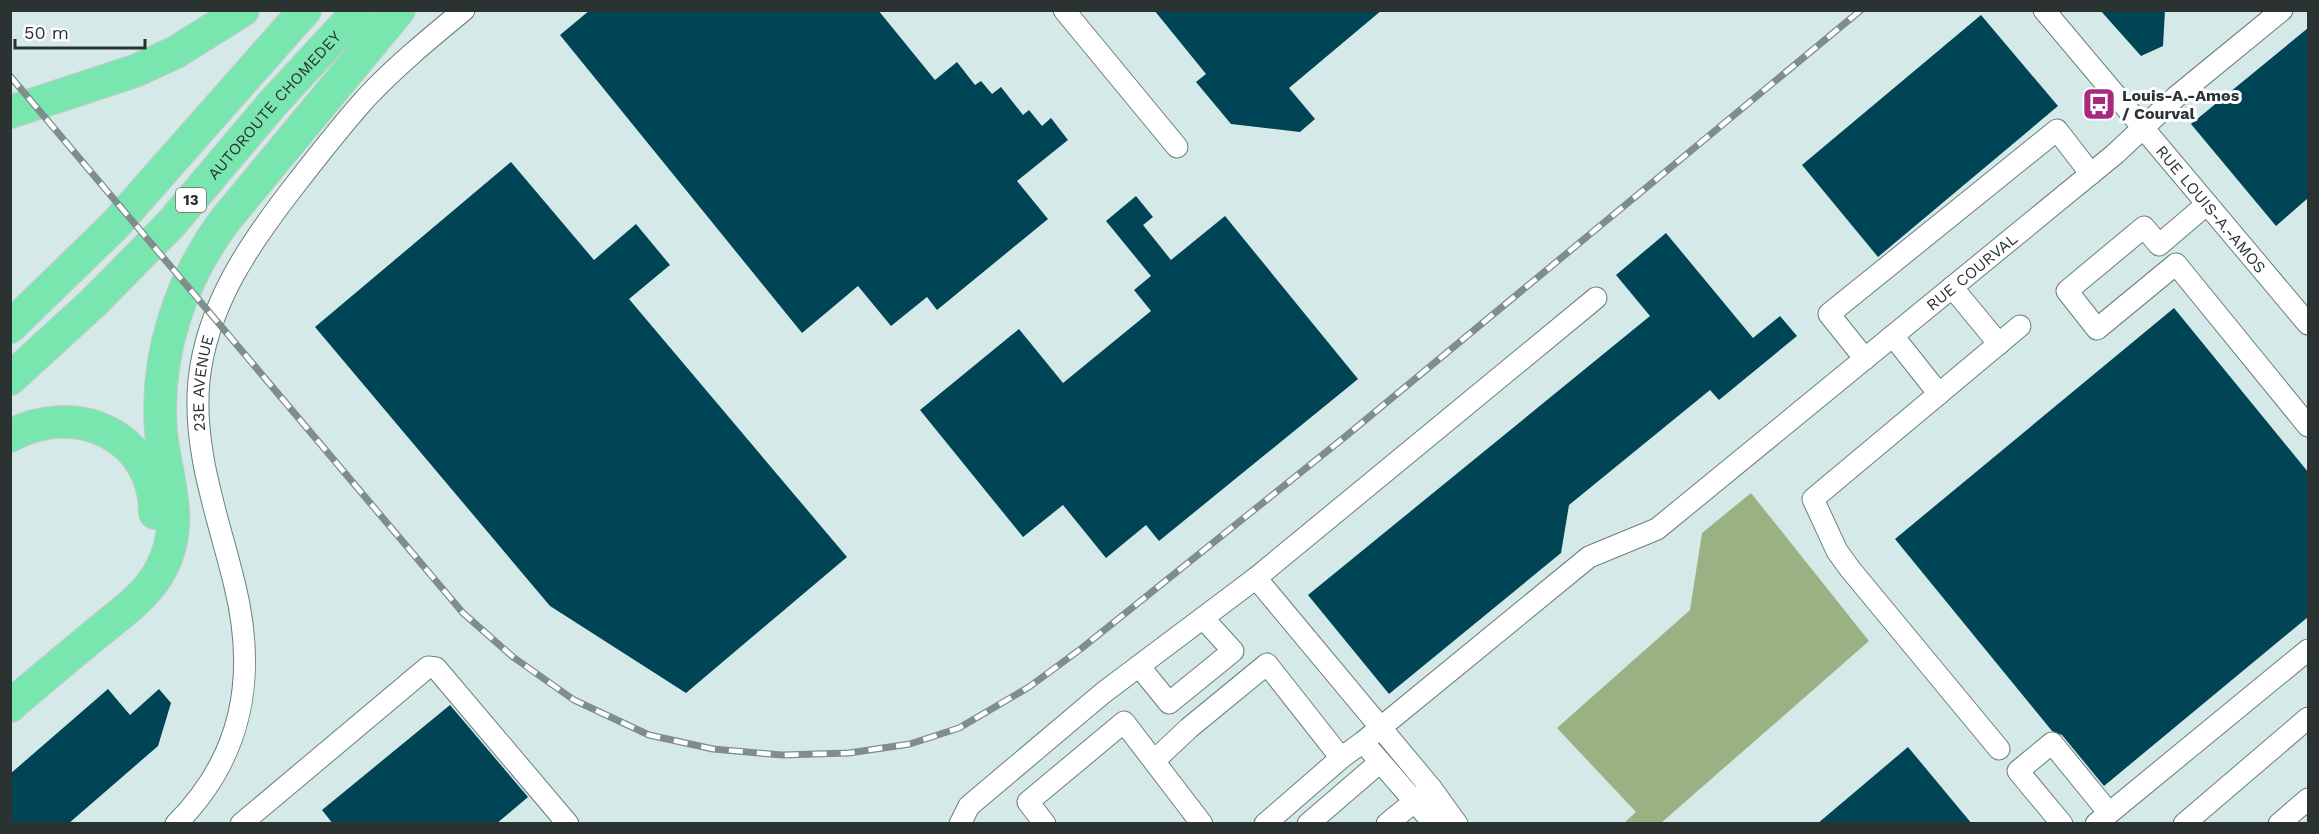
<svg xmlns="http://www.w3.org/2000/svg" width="2319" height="834" font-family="'Work Sans',sans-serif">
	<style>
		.forest { fill: #9ab184 }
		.building { fill: #004556 }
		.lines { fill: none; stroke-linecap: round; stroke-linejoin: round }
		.minor-casing { stroke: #6b7e7d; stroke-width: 23 }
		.highway-casing { stroke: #c8caca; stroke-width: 34 }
		.minor { stroke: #fff; stroke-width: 21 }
		.highway { stroke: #79e6af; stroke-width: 32 }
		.rail-casing { stroke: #7f8e8c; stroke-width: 7 }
		.rail { stroke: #fff; stroke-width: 4.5; stroke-dasharray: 14; stroke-linecap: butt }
		.labels { text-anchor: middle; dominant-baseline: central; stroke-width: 6; stroke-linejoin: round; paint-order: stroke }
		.shield { fill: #fff; stroke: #6b7070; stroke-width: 1.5 }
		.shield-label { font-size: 15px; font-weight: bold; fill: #2b3332 }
		.poi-label { font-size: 16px; font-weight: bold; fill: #2b3332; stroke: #fff; text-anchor: start }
		.street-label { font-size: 16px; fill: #2b3332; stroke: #fff }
	</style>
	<rect width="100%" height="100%" fill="#d5eae8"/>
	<!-- forest -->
	<polygon class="forest" points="1751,493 1869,641 1661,823 1624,823 1636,812 1557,728 1690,610 1702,533"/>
	<!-- building -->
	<g class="building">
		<polygon points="590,10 878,10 935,80 957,62 975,85 981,81 992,94 1001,87 1023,115 1029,110 1042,126 1051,118 1068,140 1017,181 1048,219 937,310 927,297 891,326 858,286 802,333 560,35"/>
		<polygon points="1154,10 1382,10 1289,88 1315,119 1300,132 1231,124 1196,82 1206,74"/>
		<polygon points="2100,10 2165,10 2163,46 2141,56"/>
		<polygon points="1981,15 2058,106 1878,257 1802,165"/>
		<polygon points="2308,28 2308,198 2276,226 2191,124"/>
		<polygon points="511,162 594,260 636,224 670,265 629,299 847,557 686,693 550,606 315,327"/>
		<polygon points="1136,196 1153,217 1143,225 1171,260 1225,216 1358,379 1159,541 1146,525 1106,558 1063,505 1023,537 920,410 1019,329 1063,383 1151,311 1134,290 1151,276 1106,221"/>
		<polygon points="1666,233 1753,338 1780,316 1797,336 1719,400 1710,390 1569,505 1561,553 1389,694 1308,595 1650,316 1616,275"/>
		<polygon points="2174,308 2308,472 2308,617 2104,786 2062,735 2052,731 1895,539"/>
		<polygon points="108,689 130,715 159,689 171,703 158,746 68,824 10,824 10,774"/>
		<polygon points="450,705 528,797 496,824 333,824 322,810"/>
		<polygon points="1908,747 1972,824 1817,824"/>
	</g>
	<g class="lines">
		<defs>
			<g id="minor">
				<polyline points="1064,10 1177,147"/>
				<path id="s1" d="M2044 10 2308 324"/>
				<polyline points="2207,204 2159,245 2144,227 2067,291 2097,329 2176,264 2308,426"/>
				<polyline points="1952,287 1999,344"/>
				<polyline points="1893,336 1939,394"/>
				<polyline points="1865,359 1829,314 2057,130 2091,174"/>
				<polyline points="1256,578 1596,298"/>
				<polyline points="1139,666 1169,703 1233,651 1203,618"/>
				<polyline points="1363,742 1434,824"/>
				<polyline points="1999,749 1850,569 1837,551 1813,499 2020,326"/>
				<polyline points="1154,761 1189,728 1267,664 1341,758"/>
				<polyline points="1431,788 1457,824"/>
				<path id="s2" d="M176 824C243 757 257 677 235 586 219 519 192 451 199 380 207 306 248 246 292 189 316 158 340 127 366 98 396 66 430 38 464 10"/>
				<polyline points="241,824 428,667 436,668 568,824"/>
				<polyline points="960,824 969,806 1103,693 1256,578 1431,788 1387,824"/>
				<polyline points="1045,824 1028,802 1124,722 1202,824"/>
				<path id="s3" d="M1265 824 1341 758 1363 742 1589 557 1657 529 2115 154 2177 96 2282 10"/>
				<polyline points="1308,824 1380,762"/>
				<polyline points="2062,824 2018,771 2052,743 2109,813"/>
				<polyline points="2096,824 2308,650"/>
				<polyline points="2184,824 2308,718"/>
				<polyline points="2279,824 2308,799"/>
			</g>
			<g id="highway">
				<polyline points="10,112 135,71 176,52 243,10"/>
				<polyline points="10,327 115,225 305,10"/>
				<path id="s4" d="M10 379 93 303 171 224 273 103 359 10"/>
				<path d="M10 436C75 400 155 435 155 513"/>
				<path d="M10 706C39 681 68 657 97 633 120 614 147 596 161 569 186 521 166 481 161 432 155 355 180 280 226 219L399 10"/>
			</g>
		</defs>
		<!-- minor casing -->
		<use href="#minor" class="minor-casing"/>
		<!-- highway casing -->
		<use href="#highway" class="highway-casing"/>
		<!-- minor -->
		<use href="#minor" class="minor"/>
		<!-- highway -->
		<use href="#highway" class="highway"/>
		<defs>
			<polyline id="rail" points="10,76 463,613 513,657 574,700 649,735 713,749 782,755 849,753 910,744 959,728 1029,687 1082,648 1346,436 1861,10"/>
		</defs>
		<!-- rail casing -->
		<use href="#rail" class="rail-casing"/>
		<!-- rail -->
		<use href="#rail" class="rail"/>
	</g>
	<!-- icons -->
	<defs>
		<symbol id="bus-square" viewBox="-11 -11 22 22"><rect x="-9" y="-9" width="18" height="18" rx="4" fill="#a62b7e" stroke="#fff"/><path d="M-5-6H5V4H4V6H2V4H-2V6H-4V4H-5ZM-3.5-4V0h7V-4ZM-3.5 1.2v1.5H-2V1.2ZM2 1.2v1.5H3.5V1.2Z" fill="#fff"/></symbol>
	</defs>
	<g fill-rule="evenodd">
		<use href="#bus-square" x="2080" y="85" width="38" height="38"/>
	</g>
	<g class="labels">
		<!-- shield labels -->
		<rect class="shield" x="176" y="188" width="30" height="24" rx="4.5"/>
		<g class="shield-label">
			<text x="191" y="200">13</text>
		</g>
		<!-- poi labels -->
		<g class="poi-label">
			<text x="2122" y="95">Louis-A.-Amos<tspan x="2122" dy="18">/ Courval</tspan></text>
		</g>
		<!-- street labels -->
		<g class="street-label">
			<text stroke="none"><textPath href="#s4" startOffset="381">AUTOROUTE CHOMEDEY</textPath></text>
			<text stroke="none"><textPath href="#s1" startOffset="260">RUE LOUIS-A.-AMOS</textPath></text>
			<text stroke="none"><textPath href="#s3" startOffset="900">RUE COURVAL</textPath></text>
			<text stroke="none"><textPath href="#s2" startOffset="465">23E AVENUE</textPath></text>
		</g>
	</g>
	<!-- border -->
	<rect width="2319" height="834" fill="none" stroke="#2b3332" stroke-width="24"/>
	<!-- scale -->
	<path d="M15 39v9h130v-9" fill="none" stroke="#2b3332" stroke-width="3"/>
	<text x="24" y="39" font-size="18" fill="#2b3332" stroke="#ffffff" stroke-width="4.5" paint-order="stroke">50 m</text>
</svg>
